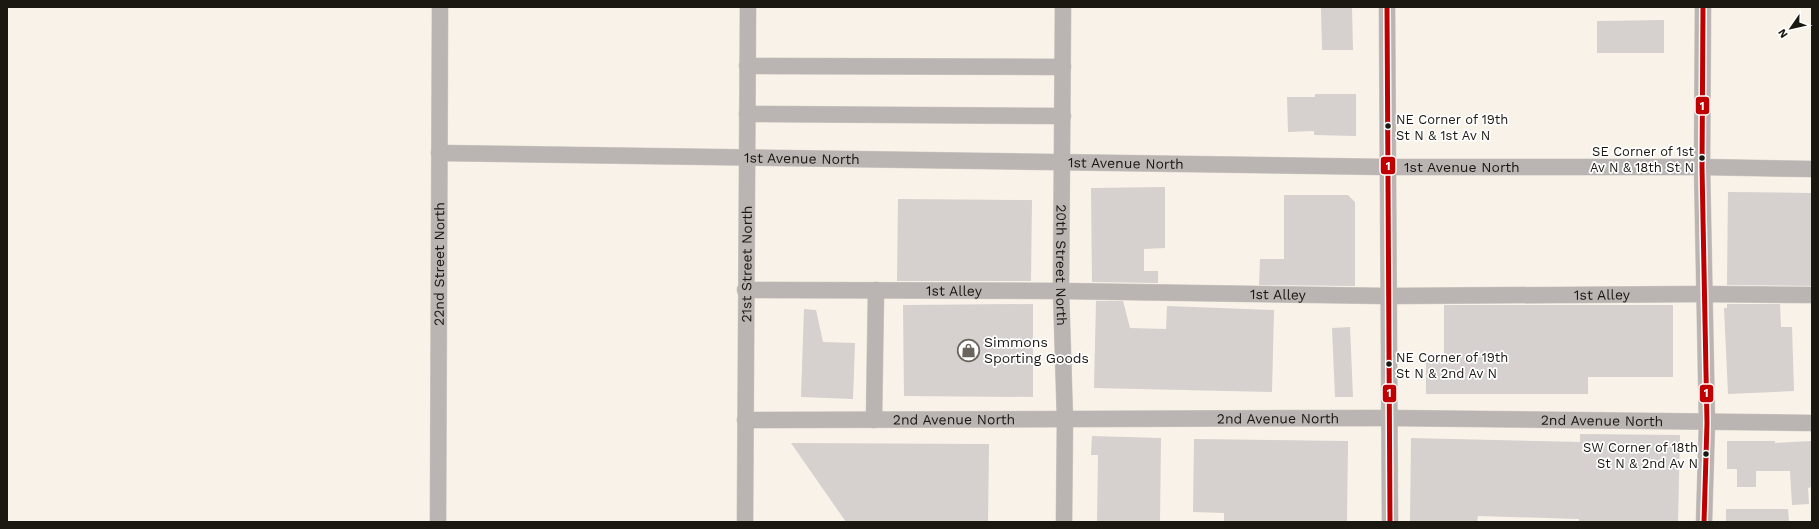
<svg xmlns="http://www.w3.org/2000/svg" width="1819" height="529" font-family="'Work Sans',sans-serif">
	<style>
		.building { fill: #d6d0ce }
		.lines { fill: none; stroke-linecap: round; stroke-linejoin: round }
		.minor-casing { stroke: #d4cfc8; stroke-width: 17 }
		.minor { stroke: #bab4b2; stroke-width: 16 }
		.bus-1-casing { stroke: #fff; stroke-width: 8 }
		.bus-1 { stroke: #c00000; stroke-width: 5 }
		.bus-dot { fill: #1b1711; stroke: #fff; stroke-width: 1.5 }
		.labels { text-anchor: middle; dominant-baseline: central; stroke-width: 3.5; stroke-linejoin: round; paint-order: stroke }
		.bus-label { font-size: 13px; fill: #1b1711; stroke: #fff; text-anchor: start }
		.street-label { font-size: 14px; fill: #1b1711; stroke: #fff }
		.poi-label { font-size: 14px; fill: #1b1711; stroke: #fff; text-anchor: start }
		.line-badge { stroke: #fff; stroke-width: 1.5 }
		.badge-label { font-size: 11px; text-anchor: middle; font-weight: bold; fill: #fff }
	</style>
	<rect width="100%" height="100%" fill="#f9f2e9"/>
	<!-- building -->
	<g class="building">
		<polygon points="1321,7 1352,7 1353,50 1322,50"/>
		<polygon points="1664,20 1664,53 1597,53 1597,21"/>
		<polygon points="1315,94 1356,94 1356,136 1314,135 1314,131 1288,132 1287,97 1315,97"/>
		<polygon points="1165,187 1165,248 1144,249 1144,271 1158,271 1158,283 1092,282 1091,188"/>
		<polygon points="1728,192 1812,193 1812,286 1727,285"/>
		<polygon points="1284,195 1348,195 1355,202 1355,286 1259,285 1260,259 1284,259"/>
		<polygon points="898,199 1032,200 1031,281 897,281"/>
		<polygon points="1096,301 1123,301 1130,328 1166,329 1167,306 1274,310 1272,392 1094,388"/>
		<polygon points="1033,304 1033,397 904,396 903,305"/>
		<polygon points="1727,304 1780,304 1781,327 1792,327 1794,391 1728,394 1724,308 1727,308"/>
		<polygon points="1444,305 1673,305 1673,377 1588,377 1588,394 1426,394 1426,361 1444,361"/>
		<polygon points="804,309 816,310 823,342 855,343 853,399 801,397"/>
		<polygon points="1350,327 1353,397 1335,397 1332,328"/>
		<polygon points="1580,434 1680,435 1678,522 1579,522 1579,519 1478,516 1477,522 1410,522 1411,438 1580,442"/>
		<polygon points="1092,436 1161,438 1160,522 1097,522 1098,455 1091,455"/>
		<polygon points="1194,439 1348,441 1347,522 1224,522 1224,513 1193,512"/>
		<polygon points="1727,441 1775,441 1775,443 1812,441 1812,487 1808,488 1809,504 1792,505 1790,471 1756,471 1756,487 1737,487 1737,469 1727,469"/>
		<polygon points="791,443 989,444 988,522 846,522"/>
		<polygon points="1726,509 1788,509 1789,522 1726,522"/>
	</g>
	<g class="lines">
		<defs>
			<g id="minor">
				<path id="s1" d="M1063 7 1061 291 1065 420 1064 522"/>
				<polyline points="1387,7 1390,522"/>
				<polyline points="1703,7 1702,167 1707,423 1704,522"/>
				<polyline points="747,66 1063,67"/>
				<polyline points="747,114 1063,116"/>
				<path id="s2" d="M439 153 1388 167H1702L1812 169"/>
				<path id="s3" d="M745 290 1061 291 1388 296 1703 294 1812 295"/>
				<path id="s4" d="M745 420 1389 418 1812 423"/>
				<polyline points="874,420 876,290"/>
				<path id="s5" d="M438 522 440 7"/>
				<path id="s6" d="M745 522 748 7"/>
			</g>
		</defs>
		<!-- minor casing -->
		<use href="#minor" class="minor-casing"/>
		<!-- minor -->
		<use href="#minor" class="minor"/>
		<defs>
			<g id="bus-1">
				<polyline points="1387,7 1390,522"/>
				<polyline points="1703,7 1702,167 1707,423 1704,522"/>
			</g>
		</defs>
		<!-- bus-1 casing -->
		<use href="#bus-1" class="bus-1-casing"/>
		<!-- bus-1 -->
		<use href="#bus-1" class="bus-1"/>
	</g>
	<!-- icons -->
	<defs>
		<symbol id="shop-ring" viewBox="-11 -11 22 22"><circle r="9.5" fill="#fff" stroke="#69645d" stroke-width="1.5"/><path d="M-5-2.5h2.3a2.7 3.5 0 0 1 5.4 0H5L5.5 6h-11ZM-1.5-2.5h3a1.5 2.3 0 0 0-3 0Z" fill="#69645d"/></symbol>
	</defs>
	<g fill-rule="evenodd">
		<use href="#shop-ring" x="956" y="338" width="25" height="25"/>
	</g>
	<!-- markers -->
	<g class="bus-dot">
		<circle cx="1388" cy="126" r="3.5"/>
		<circle cx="1702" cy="158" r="3.5"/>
		<circle cx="1389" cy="364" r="3.5"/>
		<circle cx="1706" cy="454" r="3.5"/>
	</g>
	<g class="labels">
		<!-- bus labels -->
		<g class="bus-label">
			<text x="1396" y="119">NE Corner of 19th<tspan x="1396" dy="16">St N &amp; 1st Av N</tspan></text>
			<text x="1694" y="151" text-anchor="end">SE Corner of 1st<tspan x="1694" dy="16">Av N &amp; 18th St N</tspan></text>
			<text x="1396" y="357">NE Corner of 19th<tspan x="1396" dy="16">St N &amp; 2nd Av N</tspan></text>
			<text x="1698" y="447" text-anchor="end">SW Corner of 18th<tspan x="1698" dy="16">St N &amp; 2nd Av N</tspan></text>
		</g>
		<!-- street labels -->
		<g class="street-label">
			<text stroke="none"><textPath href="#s2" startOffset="363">1st Avenue North</textPath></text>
			<text stroke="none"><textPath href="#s2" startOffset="687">1st Avenue North</textPath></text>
			<text stroke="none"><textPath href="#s2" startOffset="1023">1st Avenue North</textPath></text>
			<text stroke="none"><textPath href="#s5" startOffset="258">22nd Street North</textPath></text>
			<text stroke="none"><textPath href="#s6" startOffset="258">21st Street North</textPath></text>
			<text stroke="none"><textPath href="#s1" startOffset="258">20th Street North</textPath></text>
			<text stroke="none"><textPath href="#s3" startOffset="209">1st Alley</textPath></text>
			<text stroke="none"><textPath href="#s3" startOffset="533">1st Alley</textPath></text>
			<text stroke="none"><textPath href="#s3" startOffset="857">1st Alley</textPath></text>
			<text stroke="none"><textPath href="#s4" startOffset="533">2nd Avenue North</textPath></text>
			<text stroke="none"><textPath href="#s4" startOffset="209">2nd Avenue North</textPath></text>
			<text stroke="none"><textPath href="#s4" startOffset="857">2nd Avenue North</textPath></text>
		</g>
		<!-- poi labels -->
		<g class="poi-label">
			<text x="984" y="342">Simmons<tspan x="984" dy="16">Sporting Goods</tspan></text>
		</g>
	</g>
	<g class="line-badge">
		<rect x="1695" y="96" width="15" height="19" rx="4" fill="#c00000"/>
		<rect x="1380" y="156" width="16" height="19" rx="4" fill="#c00000"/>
		<rect x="1382" y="384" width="15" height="19" rx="4" fill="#c00000"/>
		<rect x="1699" y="384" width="15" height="19" rx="4" fill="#c00000"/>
	</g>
	<g class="badge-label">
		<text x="1702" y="110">1</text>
		<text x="1388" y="170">1</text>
		<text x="1389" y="397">1</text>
		<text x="1706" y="397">1</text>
	</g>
	<!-- border -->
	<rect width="1819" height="529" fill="none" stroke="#1b1711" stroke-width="16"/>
	<!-- north arrow -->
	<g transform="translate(1791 28) rotate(236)" stroke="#ffffff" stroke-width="3" paint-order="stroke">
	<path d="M0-3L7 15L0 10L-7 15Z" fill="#1b1711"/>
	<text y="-6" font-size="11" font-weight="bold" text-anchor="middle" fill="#1b1711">N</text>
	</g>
</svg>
